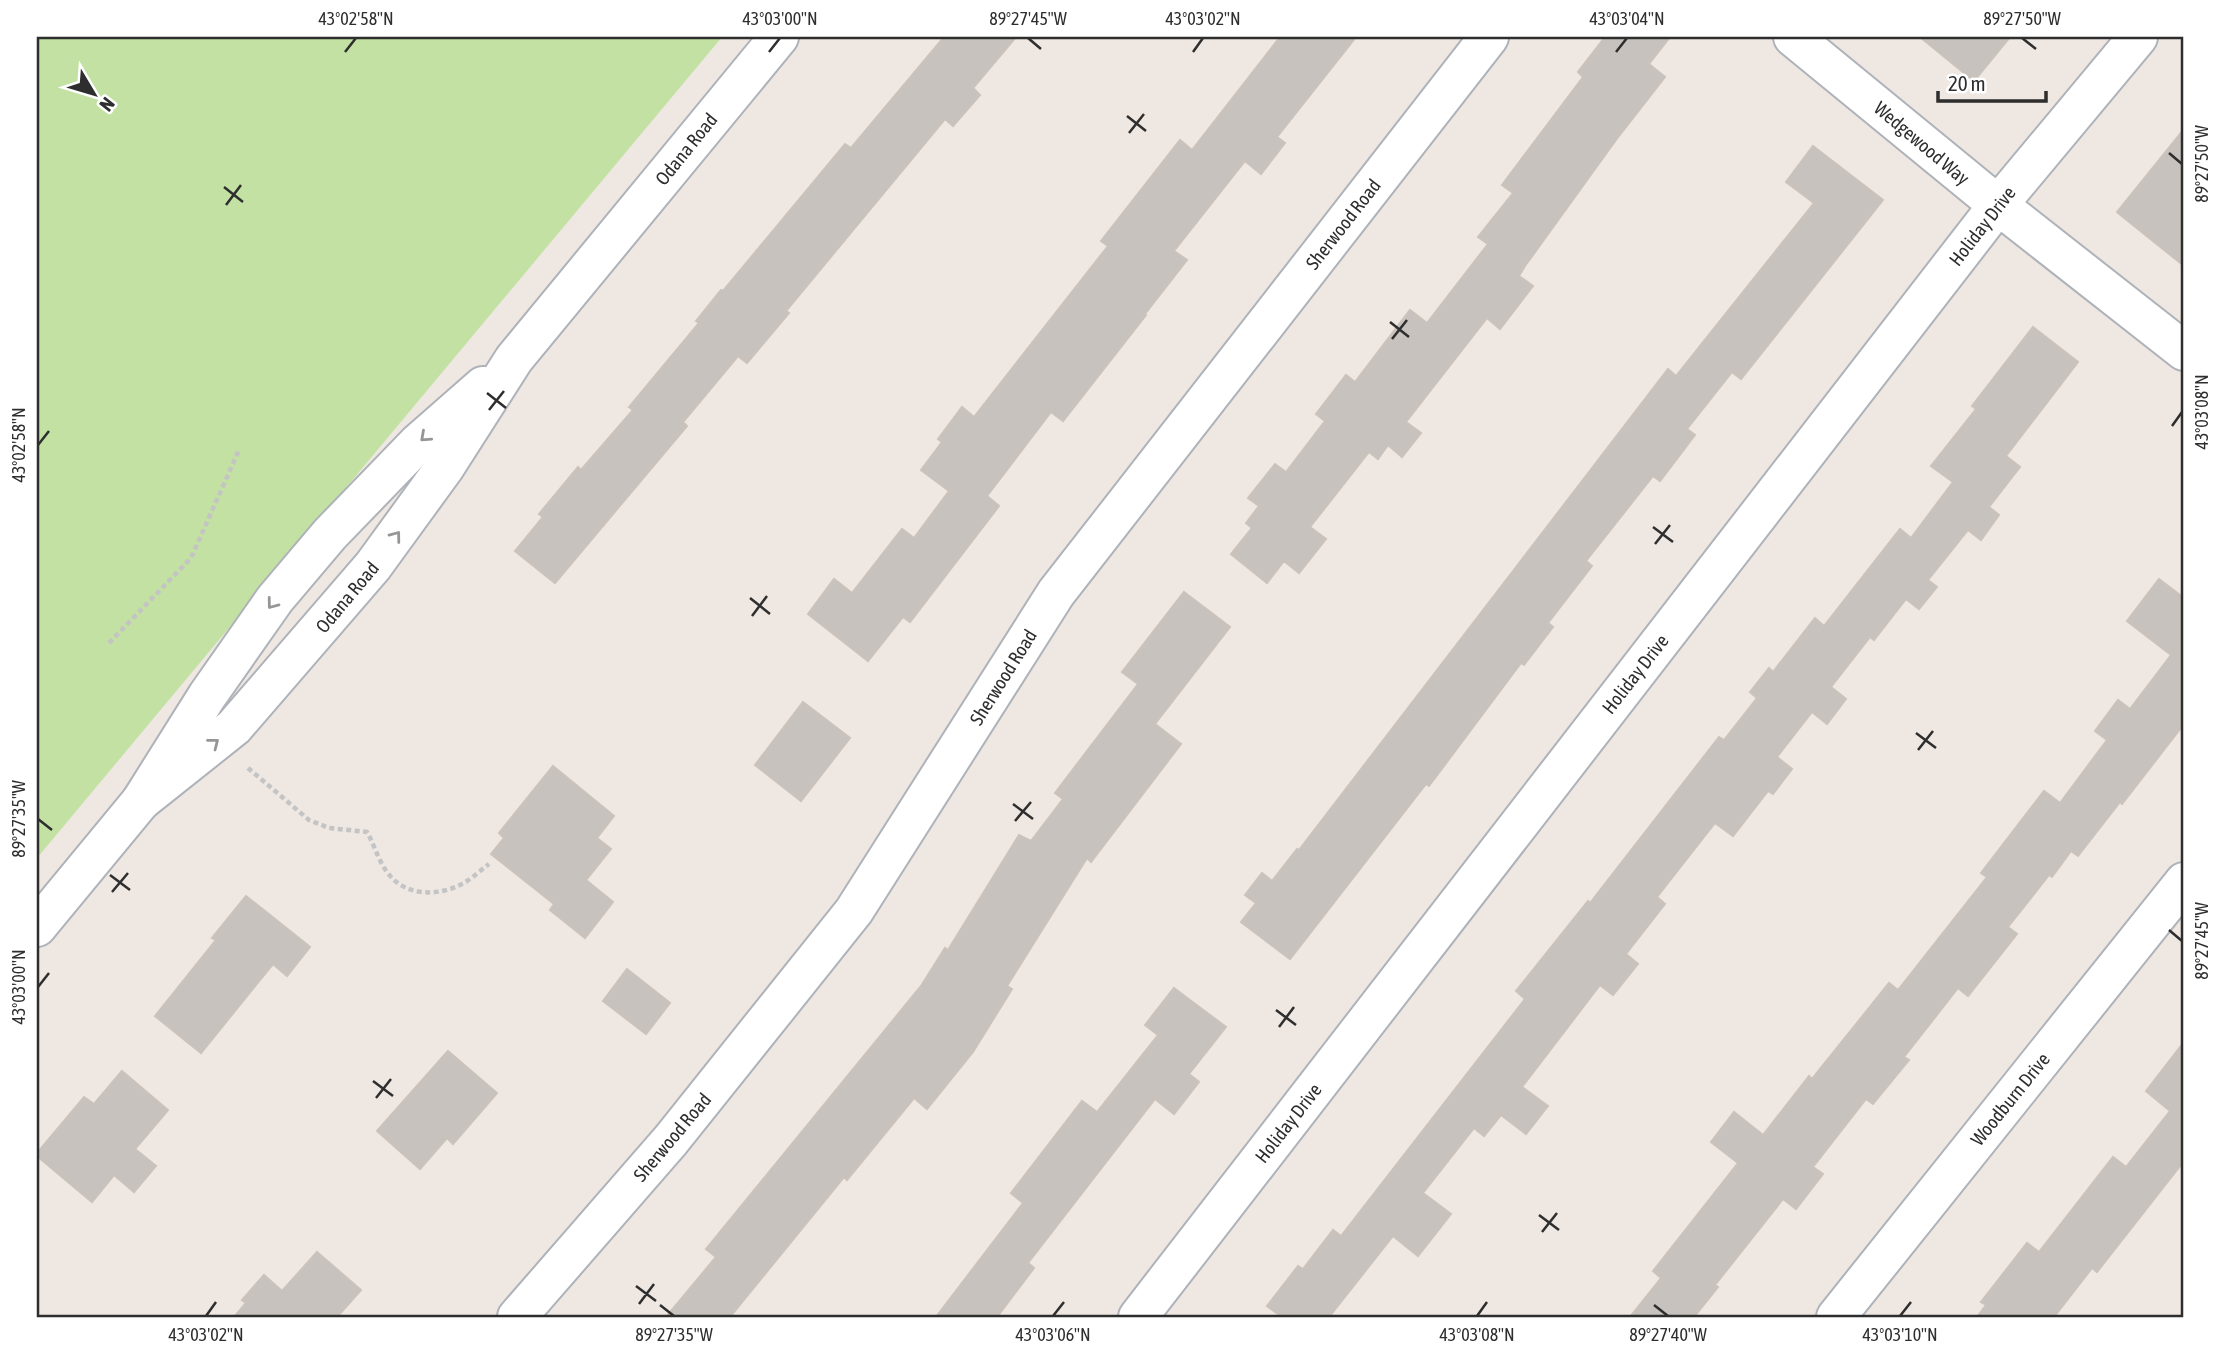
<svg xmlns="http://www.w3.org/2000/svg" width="2221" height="1354" font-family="'Asap Condensed',sans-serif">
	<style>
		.green { fill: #c2e1a2 }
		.building { fill: #c7c2bd; stroke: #cac2bb; stroke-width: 2 }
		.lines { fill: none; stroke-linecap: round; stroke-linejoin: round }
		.minor-casing { stroke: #aeb2b9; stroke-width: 42 }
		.path { stroke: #c4c4c4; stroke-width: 4.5; stroke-dasharray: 5 3.5; stroke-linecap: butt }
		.minor { stroke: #fff; stroke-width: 38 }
		.oneway { stroke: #969696 }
		.ticks { fill: none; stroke: #2e2e2e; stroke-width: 2.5 }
		.labels { text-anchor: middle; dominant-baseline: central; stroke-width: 6; stroke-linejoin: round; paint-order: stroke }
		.street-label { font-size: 19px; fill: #2e2e2e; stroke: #fff }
		.neatline { fill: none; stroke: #2e2e2e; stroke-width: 2.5 }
		.ticks-label { font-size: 18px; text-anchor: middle; fill: #2e2e2e }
	</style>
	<rect width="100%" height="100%" fill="#eee7e2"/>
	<!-- green -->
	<polygon class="green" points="37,37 722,37 37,858"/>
	<!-- building -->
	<g class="building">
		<polygon points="944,37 1016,37 973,88 980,95 953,126 945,119 786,311 789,313 747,363 738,356 683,422 687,426 555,583 515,551 543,517 539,514 578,467 581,470 633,410 629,407 699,323 696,321 721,290 723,291 845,144 851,148"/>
		<polygon points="1280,37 1356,37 1277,137 1285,143 1261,174 1245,161 1174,251 1187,260 1145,314 1146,315 1063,421 1051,412 987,496 999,506 910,622 903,617 868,661 808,614 834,579 852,593 902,529 914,538 949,491 921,470 942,442 938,439 962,407 974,417 1108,246 1101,241 1180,140 1192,150"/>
		<polygon points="1605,37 1670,37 1649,64 1665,77 1616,140 1525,266 1519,276 1533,286 1500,329 1487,318 1406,422 1421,433 1402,457 1388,445 1378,459 1369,452 1310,527 1326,539 1299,573 1284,561 1267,583 1231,554 1252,528 1246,523 1259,506 1248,498 1275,464 1286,472 1325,421 1316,414 1346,375 1355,382 1410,310 1427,323 1488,244 1478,237 1513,193 1502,185 1583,77 1578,72"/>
		<polygon points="1920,37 2010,37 1974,81"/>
		<polygon points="2184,129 2184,266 2117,212"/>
		<polygon points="1813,146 1883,200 1741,379 1732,372 1687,429 1695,435 1660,481 1653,476 1586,561 1592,566 1548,623 1553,627 1524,665 1521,663 1429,786 1426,784 1290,959 1241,922 1256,903 1245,895 1262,873 1272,881 1297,849 1299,850 1668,369 1676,376 1814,203 1786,182"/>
		<polygon points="2033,327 2078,362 2006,456 2020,467 1989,507 1999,515 1981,540 1968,530 1928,580 1937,587 1919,609 1906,599 1874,640 1870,637 1831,687 1846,699 1827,724 1812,712 1777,757 1792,769 1773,794 1768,791 1733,836 1715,823 1657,897 1665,904 1626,954 1638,964 1613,995 1600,985 1522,1087 1548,1106 1526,1134 1501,1115 1484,1136 1474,1128 1423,1193 1451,1214 1418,1256 1393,1236 1329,1317 1282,1317 1267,1306 1298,1266 1303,1269 1333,1230 1341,1236 1525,999 1516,991 1588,901 1590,903 1719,737 1724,740 1757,698 1750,692 1769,668 1773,672 1815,618 1824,626 1900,529 1911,538 1953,482 1931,466 1976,409 1972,406"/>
		<polygon points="2159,579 2184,598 2184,724 2122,804 2120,802 2078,856 2071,851 2052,877 2049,875 2008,927 2017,934 1968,996 1958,988 1904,1057 1909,1060 1873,1104 1866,1099 1813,1167 1823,1174 1796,1209 1783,1199 1715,1285 1718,1287 1694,1317 1630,1317 1661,1278 1653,1271 1738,1163 1711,1142 1734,1112 1763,1135 1809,1076 1812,1079 1889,983 1898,990 1987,877 1981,873 2044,791 2060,803 2107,740 2095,731 2118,700 2130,709 2171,655 2127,621"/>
		<polygon points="1184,592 1230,627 1155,724 1181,744 1091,862 1087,858 1007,986 1012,989 973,1052 927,1109 914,1098 847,1180 844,1177 730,1317 666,1317 716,1257 706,1249 921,986 945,948 948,950 1019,835 1031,841 1063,799 1055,793 1138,684 1122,672"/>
		<polygon points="803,702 850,738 801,801 755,765"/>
		<polygon points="553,766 614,816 597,838 611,849 586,880 613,902 585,938 550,910 554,904 491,854 504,838 499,833"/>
		<polygon points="246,896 310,947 287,976 273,964 201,1053 155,1016 216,940 212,938"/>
		<polygon points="627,969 670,1003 646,1034 603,1001"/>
		<polygon points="1174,988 1226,1027 1189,1074 1199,1082 1174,1114 1155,1099 1028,1263 1034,1268 997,1317 936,1317 1023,1203 1011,1193 1082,1101 1097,1112 1158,1035 1145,1025"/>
		<polygon points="2184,1042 2184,1161 2097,1272 2092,1268 2054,1317 1977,1317 1986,1305 1981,1302 2027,1243 2039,1252 2113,1157 2126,1167 2170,1111 2146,1091"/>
		<polygon points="448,1051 497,1093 453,1144 447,1138 420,1169 377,1131"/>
		<polygon points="122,1071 168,1110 135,1149 156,1166 134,1192 114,1175 92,1202 37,1156 37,1153 84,1097 94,1104"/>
		<polygon points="317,1252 361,1290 337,1317 234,1317 246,1303 242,1300 264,1275 282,1291"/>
	</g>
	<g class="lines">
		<defs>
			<g id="minor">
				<polyline points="1793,37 1998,205 2184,351"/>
				<polyline points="141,801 234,727 373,566 445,467 514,359 779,37"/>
				<polyline points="37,927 141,801 207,696 275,599 330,534 418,443 483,386"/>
				<polyline points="517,1317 671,1140 854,911 1056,593 1489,37"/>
				<polyline points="1138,1317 1998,205 2138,37"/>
				<polyline points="1836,1317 2184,882"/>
			</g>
		</defs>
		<!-- minor casing -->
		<use href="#minor" class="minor-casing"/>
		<!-- path -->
		<g class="path">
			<polyline points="109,643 191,558 239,450"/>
			<path d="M248 768 309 820 329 828 367 832C374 844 378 860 387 872 405 898 442 897 467 881 475 876 482 869 489 864"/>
		</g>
		<!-- minor -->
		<use href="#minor" class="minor"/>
	</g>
	<!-- one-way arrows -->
	<defs><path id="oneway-chevron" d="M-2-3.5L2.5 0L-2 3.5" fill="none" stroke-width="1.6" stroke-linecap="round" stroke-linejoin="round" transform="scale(1.75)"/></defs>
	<g class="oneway">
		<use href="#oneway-chevron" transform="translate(425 437) rotate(138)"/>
		<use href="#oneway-chevron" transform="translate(396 536) rotate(-53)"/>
		<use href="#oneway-chevron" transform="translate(272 604) rotate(127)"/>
		<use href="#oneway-chevron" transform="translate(214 743) rotate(-38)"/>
	</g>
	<!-- ticks -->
	<path class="ticks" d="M1028 38 1041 49M2022 38 2036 49M345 52 356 38M769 52 780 38M1193 52 1203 38M1616 52 1627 38M1127 116 1146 131M1129 133 1144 114M2169 153 2182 164M224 187 243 202M226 205 241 185M1390 322 1409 337M1392 339 1407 320M487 393 506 408M489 410 504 391M2172 426 2182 412M38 445 49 431M1653 527 1673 542M1655 544 1670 525M750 598 770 614M752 616 767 596M1916 733 1936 748M1918 750 1933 731M1013 804 1033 819M38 819 52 830M1015 821 1031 802M110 875 130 890M112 892 128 873M2169 930 2182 941M38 987 49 973M1276 1010 1296 1025M1279 1027 1294 1007M373 1081 393 1096M376 1098 391 1079M1539 1215 1559 1230M1542 1232 1557 1213M636 1286 656 1301M639 1304 654 1284M660 1305 674 1316M1654 1305 1668 1316M206 1316 216 1302M1053 1316 1064 1302M1477 1316 1487 1302M1900 1316 1911 1302"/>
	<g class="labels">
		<!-- street labels -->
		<g class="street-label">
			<text transform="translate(1922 143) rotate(40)">Wedgewood Way</text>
			<text transform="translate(686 149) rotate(-51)">Odana Road</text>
			<text transform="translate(1343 224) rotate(-52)">Sherwood Road</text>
			<text transform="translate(1982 226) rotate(-52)">Holiday Drive</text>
			<text transform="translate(347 597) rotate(-50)">Odana Road</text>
			<text transform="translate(1635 674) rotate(-52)">Holiday Drive</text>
			<text transform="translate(1003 677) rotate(-58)">Sherwood Road</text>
			<text transform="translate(2010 1099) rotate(-51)">Woodburn Drive</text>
			<text transform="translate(1288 1123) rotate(-52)">Holiday Drive</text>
			<text transform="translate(672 1137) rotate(-50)">Sherwood Road</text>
		</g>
	</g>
	<!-- border -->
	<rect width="2221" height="1354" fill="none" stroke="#ffffff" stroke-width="77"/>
	<!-- north arrow -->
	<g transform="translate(94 94) rotate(128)" stroke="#ffffff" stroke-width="5" paint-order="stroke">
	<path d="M0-5L12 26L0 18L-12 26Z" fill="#2e2e2e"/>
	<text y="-10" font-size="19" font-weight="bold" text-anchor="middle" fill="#2e2e2e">N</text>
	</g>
	<!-- scale -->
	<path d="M1938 91v10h108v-10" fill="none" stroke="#2e2e2e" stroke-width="3.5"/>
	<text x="1948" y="91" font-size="21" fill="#2e2e2e" stroke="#ffffff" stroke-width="5" paint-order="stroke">20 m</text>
	<rect x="38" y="38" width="2144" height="1278" class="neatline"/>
	<g class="ticks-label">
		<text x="356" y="25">43°02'58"N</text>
		<text x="780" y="25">43°03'00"N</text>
		<text x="1028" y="25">89°27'45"W</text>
		<text x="1203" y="25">43°03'02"N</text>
		<text x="1627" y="25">43°03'04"N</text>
		<text x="2022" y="25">89°27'50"W</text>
		<text transform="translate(2202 164) rotate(-90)" y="6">89°27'50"W</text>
		<text transform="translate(2202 412) rotate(-90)" y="6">43°03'08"N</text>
		<text transform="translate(19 445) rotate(-90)" y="6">43°02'58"N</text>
		<text transform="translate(19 819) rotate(-90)" y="6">89°27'35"W</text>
		<text transform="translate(2202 941) rotate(-90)" y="6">89°27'45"W</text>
		<text transform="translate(19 987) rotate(-90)" y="6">43°03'00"N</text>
		<text x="206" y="1341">43°03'02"N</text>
		<text x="674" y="1341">89°27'35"W</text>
		<text x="1053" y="1341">43°03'06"N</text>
		<text x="1477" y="1341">43°03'08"N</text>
		<text x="1668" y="1341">89°27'40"W</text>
		<text x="1900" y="1341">43°03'10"N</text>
	</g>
</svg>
